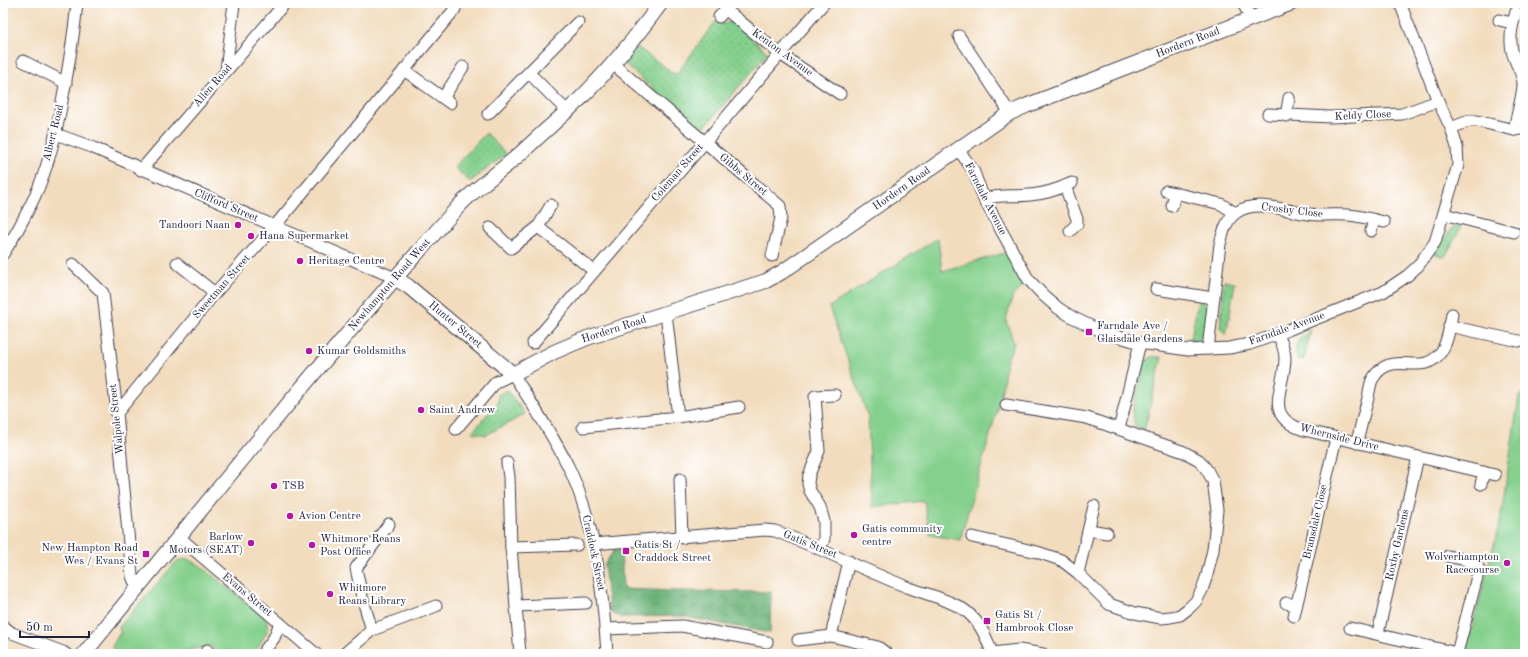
<svg xmlns="http://www.w3.org/2000/svg" width="1528" height="657" font-family="'Old Standard TT',serif">
	<style>
		.grass { fill: url(#grass-dots); stroke: #547964 }
		.forest { fill: url(#forest-crowns); stroke: #476a5a }
		.park { fill: #85d08d; stroke: #547964 }
		.lines { fill: none; stroke-linecap: round; stroke-linejoin: round }
		.minor-casing { stroke: #413e4e; stroke-width: 13 }
		.tertiary-casing { stroke: #413e4e; stroke-width: 16 }
		.minor { stroke: #fff; stroke-width: 11 }
		.tertiary { stroke: #fff; stroke-width: 14 }
		.poi-dot { fill: #b5179e; stroke: #fff; stroke-width: 1.5 }
		.labels { text-anchor: middle; dominant-baseline: central; stroke-width: 4; stroke-linejoin: round; paint-order: stroke }
		.street-label { font-size: 11px; fill: #22223b; stroke: #fff }
		.poi-label { font-size: 11px; fill: #22223b; stroke: #fff; text-anchor: start }
	</style>
	<defs>
		<pattern id="grass-dots" width="8" height="8" patternUnits="userSpaceOnUse"><rect width="8" height="8" fill="#85d08d"/><path d="M2 2h.1M6 6h.1" fill="none" stroke="#73b27b" stroke-width="1.8" stroke-linecap="round"/></pattern>
		<pattern id="forest-crowns" width="20" height="18" patternUnits="userSpaceOnUse"><rect width="20" height="18" fill="#6cb278"/><path d="M2 6a3 3 0 1 1 6 0M12 15a3 3 0 1 1 6 0" fill="none" stroke="#589064"/></pattern>
	</defs>
	<rect width="100%" height="100%" fill="#fff"/>
	<filter id="ink" filterUnits="userSpaceOnUse"><feTurbulence type="fractalNoise" baseFrequency=".025" numOctaves="2"/><feDisplacementMap in="SourceGraphic" scale="8" xChannelSelector="R" yChannelSelector="G"/><feConvolveMatrix kernelMatrix="1 2 1 2 8 2 1 2 1" color-interpolation-filters="sRGB"/></filter>
	<filter id="wash" filterUnits="userSpaceOnUse"><feTurbulence type="fractalNoise" baseFrequency=".012" numOctaves="4" result="noise"/><feDisplacementMap in="SourceGraphic" scale="16" xChannelSelector="R" yChannelSelector="G"/><feGaussianBlur stdDeviation="0.9" result="paint"/><feColorMatrix in="noise" values="0 0 0 0 0 0 0 0 0 0 0 0 0 0 0 0 0 1.4 0 .05"/><feComposite in="paint" operator="in"/></filter>
	<g filter="url(#wash)">
		<rect width="100%" height="100%" fill="#f2dcbd"/>
		<!-- grass -->
		<g class="grass">
			<polygon points="732,21 768,53 701,131 624,63 637,47 676,75 715,22 724,24"/>
			<polygon points="486,133 506,154 470,182 454,167"/>
			<polygon points="1462,223 1458,233 1445,257 1435,254 1450,230"/>
			<polygon points="1224,281 1235,283 1226,335 1220,328"/>
			<polygon points="1198,301 1210,303 1206,334 1200,341 1190,342"/>
			<path d="M1311 330 1304 359 1298 361C1292 345 1298 339 1311 330Z"/>
			<polygon points="1151,357 1162,357 1144,431 1135,425 1132,412 1145,362"/>
			<polygon points="507,390 525,414 486,435 472,432 498,402 498,395"/>
		</g>
		<!-- forest -->
		<polygon class="forest" points="615,549 621,549 623,589 678,591 771,592 770,633 680,616 620,617 611,613 609,608 604,565"/>
		<!-- park -->
		<g class="park">
			<polygon points="938,238 942,271 1008,252 1025,285 1013,295 1006,320 1014,343 1007,360 1000,400 960,540 930,535 924,501 872,507 868,417 829,307"/>
			<polygon points="1525,390 1525,654 1465,654 1500,521 1519,396"/>
			<polygon points="187,559 199,565 266,618 268,630 254,654 214,654 212,646 166,654 116,654 112,647 119,634 121,635 119,627 177,561"/>
		</g>
	</g>
	<g filter="url(#ink)">
		<g class="lines">
			<defs>
				<g id="minor">
					<polyline points="1243,3 1251,19"/>
					<polyline points="725,9 780,54 840,94"/>
					<polyline points="719,17 731,3"/>
					<polyline points="1499,20 1512,23"/>
					<polyline points="959,36 1010,113"/>
					<polyline points="23,61 66,83"/>
					<polyline points="613,64 780,206 781,218 772,256"/>
					<polyline points="404,70 450,103"/>
					<polyline points="226,71 234,3"/>
					<polyline points="529,73 567,111"/>
					<polyline points="443,98 463,67"/>
					<polyline points="488,114 578,22"/>
					<polyline points="1268,114 1331,117 1402,114 1438,101"/>
					<polyline points="1286,116 1289,98"/>
					<polyline points="1451,128 1469,121 1477,121 1514,130 1525,128"/>
					<path d="M1514 130C1516 117 1523 96 1523 84 1523 75 1518 68 1515 60 1508 44 1511 28 1516 12"/>
					<polyline points="56,134 89,146 395,278"/>
					<polyline points="958,149 973,170 984,199 1028,279 1043,295 1058,308 1072,317 1103,332 1140,343 1188,350 1229,348 1250,344 1278,334 1383,292 1407,276 1418,266 1435,242 1458,165 1457,147 1451,128 1438,101 1400,3"/>
					<polyline points="141,170 285,3"/>
					<polyline points="1065,186 1077,219 1077,224 1070,231"/>
					<polyline points="1166,191 1221,204 1235,213"/>
					<path d="M984 199C1000 194 1014 197 1030 195 1045 194 1059 189 1072 183"/>
					<polyline points="1172,206 1175,193"/>
					<polyline points="1444,214 1514,232"/>
					<polyline points="538,227 594,271"/>
					<polyline points="490,228 511,248 538,227 551,205"/>
					<polyline points="1371,231 1374,220"/>
					<path d="M3 254C15 236 25 217 34 198 49 166 57 131 63 96 69 65 74 34 77 3"/>
					<polyline points="177,263 215,293"/>
					<polyline points="73,264 103,293 117,413 132,576 134,581 139,585"/>
					<polyline points="1156,289 1213,298"/>
					<polyline points="666,313 678,417"/>
					<polyline points="1449,326 1519,341"/>
					<path d="M1278 334C1281 341 1285 350 1285 358 1285 389 1261 416 1304 430L1495 475"/>
					<polyline points="533,343 824,3"/>
					<path d="M1208 349 1220 244C1223 233 1226 219 1237 212 1258 199 1286 211 1308 214 1322 216 1335 214 1348 215 1360 216 1372 219 1384 222"/>
					<polyline points="117,413 215,293 274,227 455,9"/>
					<polyline points="583,427 678,417 739,407"/>
					<path d="M456 429 496 382 513 374C532 404 553 435 569 468 596 525 603 592 607 654"/>
					<polyline points="1119,429 1140,343"/>
					<path d="M1357 443C1360 428 1364 413 1368 398 1369 392 1370 385 1372 380 1391 346 1421 380 1441 352 1448 342 1450 326 1452 314"/>
					<polyline points="507,463 509,477 511,547 520,654"/>
					<polyline points="680,479 682,538"/>
					<polyline points="1481,484 1484,472"/>
					<polyline points="1089,530 1107,533"/>
					<polyline points="179,537 316,654"/>
					<polyline points="972,537 1037,552 1061,560 1078,573 1109,604 1135,613 1161,618 1171,617 1180,615 1189,608 1196,601 1202,590 1207,575 1213,550 1217,510 1213,481 1207,470 1199,460 1184,452 1087,418 1006,405"/>
					<path d="M593 544 765 530 775 531C820 548 862 569 907 587 925 594 946 598 963 609 978 619 987 637 992 654"/>
					<polyline points="511,547 577,545"/>
					<polyline points="820,549 824,539 824,521 820,507 810,491 808,484 809,475 819,451 815,396 835,395"/>
					<polyline points="1078,573 1094,506"/>
					<polyline points="1286,603 1296,605"/>
					<polyline points="516,606 586,603"/>
					<polyline points="1294,616 1336,438"/>
					<polyline points="3,626 12,633 63,652 66,654"/>
					<path d="M1350 628 1457 653 1479 569C1473 559 1458 559 1448 556"/>
					<polyline points="605,629 682,626 767,642"/>
					<polyline points="372,630 362,597 356,568 389,524"/>
					<polyline points="1378,633 1418,457"/>
					<polyline points="831,636 849,561"/>
					<polyline points="798,640 831,636 878,647 887,654"/>
					<polyline points="207,650 208,654"/>
					<polyline points="992,653 1019,650 1043,654"/>
					<polyline points="262,654 274,638 280,623"/>
					<polyline points="344,654 372,630 436,606"/>
				</g>
				<g id="tertiary">
					<polyline points="395,278 409,287 513,374 554,352 587,338 766,281 782,272 824,243 1010,113 1028,105 1292,3"/>
					<path d="M84 654C206 503 328 352 458 207 476 187 500 172 521 153 540 135 560 118 579 100 609 70 636 37 661 3"/>
				</g>
			</defs>
			<!-- minor casing -->
			<use href="#minor" class="minor-casing"/>
			<!-- tertiary casing -->
			<use href="#tertiary" class="tertiary-casing"/>
			<!-- minor -->
			<use href="#minor" class="minor"/>
			<!-- tertiary -->
			<use href="#tertiary" class="tertiary"/>
		</g>
	</g>
	<!-- markers -->
	<g class="poi-dot">
		<circle cx="238" cy="225" r="4"/>
		<circle cx="251" cy="236" r="4"/>
		<circle cx="300" cy="261" r="4"/>
		<rect x="1085" y="328" width="8" height="8" rx="2"/>
		<circle cx="309" cy="351" r="4"/>
		<circle cx="421" cy="410" r="4"/>
		<circle cx="274" cy="486" r="4"/>
		<circle cx="290" cy="516" r="4"/>
		<circle cx="854" cy="535" r="4"/>
		<circle cx="251" cy="543" r="4"/>
		<circle cx="312" cy="545" r="4"/>
		<rect x="622" y="547" width="8" height="8" rx="2"/>
		<rect x="142" y="550" width="8" height="8" rx="2"/>
		<circle cx="1507" cy="563" r="4"/>
		<circle cx="330" cy="594" r="4"/>
		<rect x="983" y="617" width="8" height="8" rx="2"/>
	</g>
	<g class="labels">
		<!-- street labels -->
		<g class="street-label">
			<text transform="translate(1188 43) rotate(-21)">Hordern Road</text>
			<text transform="translate(782 53) rotate(36)">Kenton Avenue</text>
			<text transform="translate(213 86) rotate(-49)">Allen Road</text>
			<text transform="translate(1363 116) rotate(-3)">Keldy Close</text>
			<text transform="translate(54 133) rotate(-76)">Albert Road</text>
			<text transform="translate(678 173) rotate(-49)">Coleman Street</text>
			<text transform="translate(743 175) rotate(40)">Gibbs Street</text>
			<text transform="translate(902 189) rotate(-35)">Hordern Road</text>
			<text transform="translate(985 199) rotate(63)">Farndale Avenue</text>
			<text transform="translate(226 206) rotate(23)">Clifford Street</text>
			<text transform="translate(1292 211) rotate(7)">Crosby Close</text>
			<text transform="translate(390 285) rotate(-49)">Newhampton Road West</text>
			<text transform="translate(222 287) rotate(-49)">Sweetman Street</text>
			<text transform="translate(455 325) rotate(40)">Hunter Street</text>
			<text transform="translate(1287 329) rotate(-20)">Farndale Avenue</text>
			<text transform="translate(614 330) rotate(-18)">Hordern Road</text>
			<text transform="translate(117 419) rotate(-96)">Walpole Street</text>
			<text transform="translate(1339 438) rotate(14)">Whernside Drive</text>
			<text transform="translate(1316 522) rotate(-77)">Bransdale Close</text>
			<text transform="translate(810 545) rotate(22)">Gatis Street</text>
			<text transform="translate(1398 545) rotate(-77)">Roxby Gardens</text>
			<text transform="translate(593 553) rotate(78)">Craddock Street</text>
			<text transform="translate(247 595) rotate(40)">Evans Street</text>
		</g>
		<!-- poi labels -->
		<g class="poi-label">
			<text x="230" y="225" text-anchor="end">Tandoori Naan</text>
			<text x="259" y="236">Hana Supermarket</text>
			<text x="308" y="261">Heritage Centre</text>
			<text x="1097" y="326">Farndale Ave /<tspan x="1097" dy="13">Glaisdale Gardens</tspan></text>
			<text x="317" y="351">Kumar Goldsmiths</text>
			<text x="429" y="410">Saint Andrew</text>
			<text x="282" y="486">TSB</text>
			<text x="298" y="516">Avion Centre</text>
			<text x="862" y="529">Gatis community<tspan x="862" dy="13">centre</tspan></text>
			<text x="243" y="537" text-anchor="end">Barlow<tspan x="243" dy="13">Motors (SEAT)</tspan></text>
			<text x="320" y="539">Whitmore Reans<tspan x="320" dy="13">Post Office</tspan></text>
			<text x="634" y="545">Gatis St /<tspan x="634" dy="13">Craddock Street</tspan></text>
			<text x="138" y="548" text-anchor="end">New Hampton Road<tspan x="138" dy="13">Wes / Evans St</tspan></text>
			<text x="1499" y="557" text-anchor="end">Wolverhampton<tspan x="1499" dy="13">Racecourse</tspan></text>
			<text x="338" y="588">Whitmore<tspan x="338" dy="13">Reans Library</tspan></text>
			<text x="995" y="615">Gatis St /<tspan x="995" dy="13">Hambrook Close</tspan></text>
		</g>
	</g>
	<!-- margin -->
	<rect width="1528" height="657" fill="none" stroke="#fff" stroke-width="16"/>
	<!-- scale -->
	<path d="M20 631v6h69v-6" fill="none" stroke="#22223b" stroke-width="2"/>
	<text x="26" y="631" font-size="12" fill="#22223b" stroke="#ffffff" stroke-width="3" paint-order="stroke">50 m</text>
</svg>
